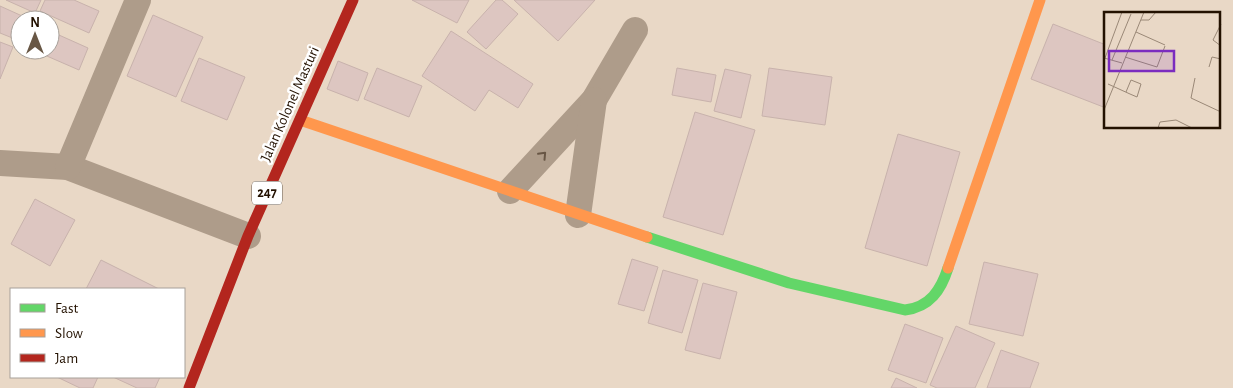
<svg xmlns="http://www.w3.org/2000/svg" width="1233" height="388" font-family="'Alegreya Sans',sans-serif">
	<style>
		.building { fill: #ddc6c1; stroke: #c8b2ac }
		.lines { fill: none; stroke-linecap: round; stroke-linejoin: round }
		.street { stroke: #ae9c8a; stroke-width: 26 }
		.fast { stroke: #63d668; stroke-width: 11 }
		.slow { stroke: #ff974d; stroke-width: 11 }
		.jam { stroke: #b3261e; stroke-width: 11 }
		.oneway { stroke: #685645 }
		.labels { text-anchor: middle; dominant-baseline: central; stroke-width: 5; stroke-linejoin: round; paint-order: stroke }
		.shield { fill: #fff; stroke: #65584c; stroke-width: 1 }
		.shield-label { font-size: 14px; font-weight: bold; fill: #231100 }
		.street-label { font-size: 15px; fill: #231100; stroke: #fff }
		.inset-road { fill: none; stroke: #9a8877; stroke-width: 1 }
		.view { fill: #7b2cbf; fill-opacity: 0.15; stroke: #7b2cbf; stroke-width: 2.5 }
		.inset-edge { fill: none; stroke: #231100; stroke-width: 2.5 }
	</style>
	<rect width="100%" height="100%" fill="#e9d8c6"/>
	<!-- building -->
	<g class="building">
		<polygon points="6,0 41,0 35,13"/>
		<polygon points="45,0 74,0 99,11 89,33 40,11"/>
		<polygon points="412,0 469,0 457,23"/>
		<polygon points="496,0 502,0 518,14 486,49 467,32"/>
		<polygon points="514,0 595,0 558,41"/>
		<polygon points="0,6 31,20 20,20 20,41 0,33"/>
		<polygon points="153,15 203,37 176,97 127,76"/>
		<polygon points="1053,24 1106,45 1106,108 1031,79"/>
		<polygon points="50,31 88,48 79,70 33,50 50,50"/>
		<polygon points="451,31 533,84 518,108 489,90 475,111 422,76"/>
		<polygon points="0,42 13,47 0,79"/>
		<polygon points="199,58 245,77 227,120 181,101"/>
		<polygon points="338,61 368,73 358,101 327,89"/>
		<polygon points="377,68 422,86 409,117 364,99"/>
		<polygon points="677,68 716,75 711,102 672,95"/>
		<polygon points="769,68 832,77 825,125 762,116"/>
		<polygon points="725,69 751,75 741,118 714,111"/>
		<polygon points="695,112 755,130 723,235 663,217"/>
		<polygon points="898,134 960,152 927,266 865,248"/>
		<polygon points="35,199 75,220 50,266 11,244"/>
		<polygon points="632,259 658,267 644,311 618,304"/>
		<polygon points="101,260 159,289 86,289"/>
		<polygon points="984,262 1038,274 1023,336 969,324"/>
		<polygon points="663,270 698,280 682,333 648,323"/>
		<polygon points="703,283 737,292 720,359 685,350"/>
		<polygon points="905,324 943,338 926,383 888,370"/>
		<polygon points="956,326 995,343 975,388 937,388 930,385"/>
		<polygon points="1001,350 1039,363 1030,388 987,388"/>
		<polygon points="57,377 98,377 93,388 80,388"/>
		<polygon points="113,377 160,377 155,388 137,388"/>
		<polygon points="896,378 917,388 891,388"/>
	</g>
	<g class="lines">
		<!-- street -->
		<g class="street">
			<polyline points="0,163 68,167 248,236"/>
			<polyline points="68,167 138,0"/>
			<polyline points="510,191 594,100 635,30"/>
			<polyline points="578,215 594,100"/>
		</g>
		<!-- fast -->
		<path class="fast" d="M647 237 789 283 905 310C930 307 941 290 948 268"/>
		<!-- slow -->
		<g class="slow">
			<polyline points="300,120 647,237"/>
			<polyline points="948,268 1040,0"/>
		</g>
		<!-- jam -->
		<polyline class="jam" points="189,388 248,236 353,0"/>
	</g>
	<!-- one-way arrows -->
	<defs><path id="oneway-chevron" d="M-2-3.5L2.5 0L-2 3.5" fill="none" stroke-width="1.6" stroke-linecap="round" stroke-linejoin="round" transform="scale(1.25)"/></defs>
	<use class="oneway" href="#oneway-chevron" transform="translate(543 155) rotate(-47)"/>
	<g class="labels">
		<!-- shield labels -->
		<rect class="shield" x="252" y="181.5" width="30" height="23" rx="4"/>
		<g class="shield-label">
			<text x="267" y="193">247</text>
		</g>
		<!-- street labels -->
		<g class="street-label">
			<text transform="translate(290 104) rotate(-66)">Jalan Kolonel Masturi</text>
		</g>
	</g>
	<!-- overview -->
	<g transform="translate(1104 12)">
		<rect width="116" height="116" fill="#e9d8c6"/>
		<path class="inset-road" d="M37 8H45L52 0M117 12 109 28 117 34M32 20 61 33M21 45 53 55 61 34M0 46 18 51M1 46 18 0M8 48 27 2M105 55 108 45 117 47M91 66 87 86 117 100M4 72 26 82 33 85 37 72 27 68 22 80M0 98 40 0M54 116 56 110 72 108 88 116"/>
		<path class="view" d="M5 39H70V59H5Z"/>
		<rect width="116" height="116" class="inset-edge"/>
	</g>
	<!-- legend -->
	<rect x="10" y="288" width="175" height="90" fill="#ffffff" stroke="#a7a099"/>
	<rect x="20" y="304" width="25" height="8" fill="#63d668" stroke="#a7a099"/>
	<text x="55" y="313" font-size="15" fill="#231100">Fast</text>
	<rect x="20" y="329" width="25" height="8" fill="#ff974d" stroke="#a7a099"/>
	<text x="55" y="338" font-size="15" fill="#231100">Slow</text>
	<rect x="20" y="354" width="25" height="8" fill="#b3261e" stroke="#a7a099"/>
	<text x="55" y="363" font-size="15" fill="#231100">Jam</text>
	<!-- north arrow -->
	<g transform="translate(35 35)"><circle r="24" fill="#ffffff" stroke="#a7a099"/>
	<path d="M0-4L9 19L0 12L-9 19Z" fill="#685745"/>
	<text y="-8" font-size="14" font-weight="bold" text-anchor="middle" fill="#231100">N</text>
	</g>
</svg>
